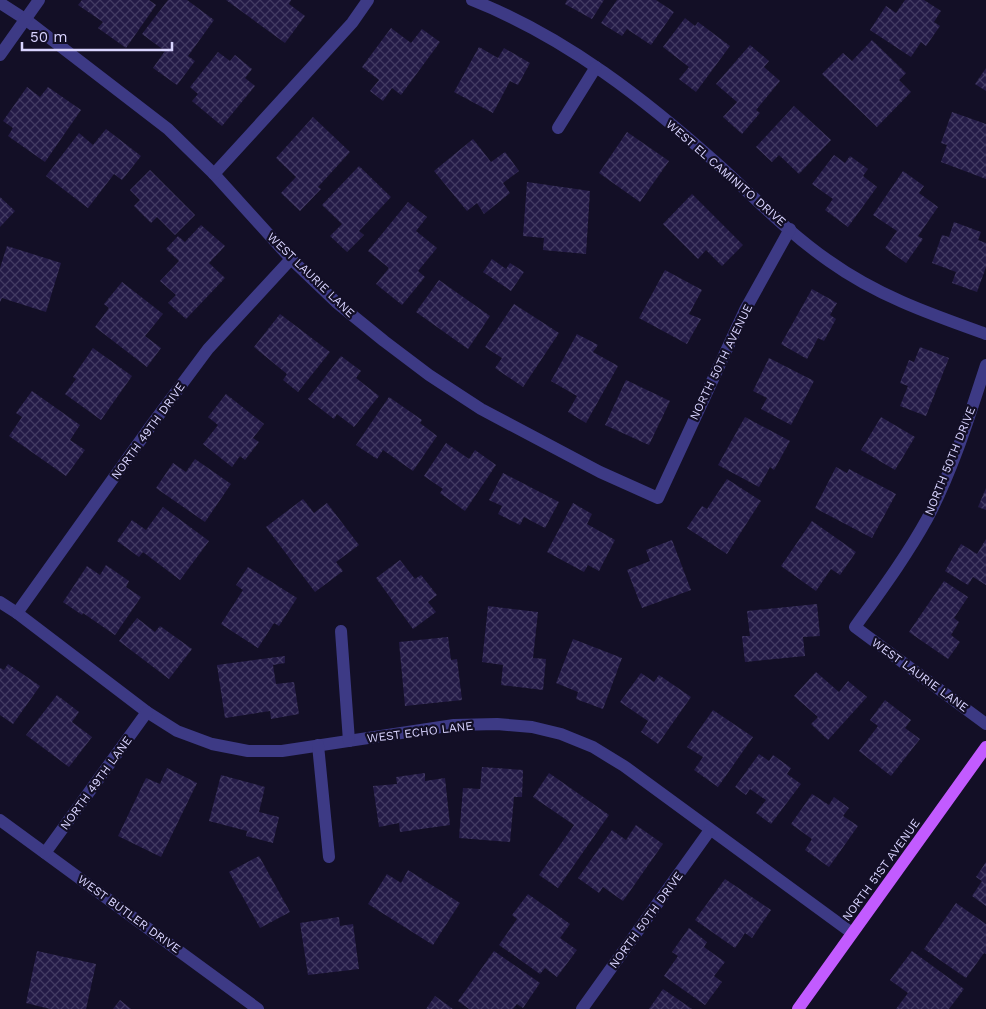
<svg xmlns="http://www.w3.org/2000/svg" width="986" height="1009" font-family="'Work Sans',sans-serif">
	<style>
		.building { fill: url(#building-cross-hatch) }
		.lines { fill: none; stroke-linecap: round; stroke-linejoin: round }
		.minor { stroke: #3d3a85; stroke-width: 12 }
		.major { stroke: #c25bff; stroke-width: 12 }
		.labels { text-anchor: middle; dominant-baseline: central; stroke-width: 4.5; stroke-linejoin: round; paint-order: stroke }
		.street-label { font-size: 12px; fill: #d9d4ff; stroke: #130f26 }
	</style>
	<defs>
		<pattern id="building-cross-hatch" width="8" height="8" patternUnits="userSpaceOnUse" patternTransform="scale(1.25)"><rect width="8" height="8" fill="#241b47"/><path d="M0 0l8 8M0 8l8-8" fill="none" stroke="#433b63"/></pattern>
	</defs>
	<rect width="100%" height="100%" fill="#130f26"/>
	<!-- building -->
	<g class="building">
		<polygon points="82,0 149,0 156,5 126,48 98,28 103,22 78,5"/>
		<polygon points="168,0 187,0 214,20 188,56 195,61 177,85 153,68 165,51 142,34"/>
		<polygon points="226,0 291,0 289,4 305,16 285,43"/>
		<polygon points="567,0 604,0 592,19 565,4"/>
		<polygon points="617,0 656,0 674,12 651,45 627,29 622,36 601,23"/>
		<polygon points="905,0 924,0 941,11 934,22 940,26 926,46 921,42 911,57 870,30 886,6 896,13"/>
		<polygon points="685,18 695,26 698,22 730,46 696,92 679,79 689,67 663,47"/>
		<polygon points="391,28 411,43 422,29 440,42 401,95 392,88 383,101 370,91 379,80 362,67"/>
		<polygon points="872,40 906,73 899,80 911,92 877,127 822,74 843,53 852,61"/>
		<polygon points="750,45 769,61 764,67 780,81 756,110 760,113 742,134 723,117 737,102 716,84"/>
		<polygon points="479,47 498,58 504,48 530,63 518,85 510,81 493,113 454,92"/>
		<polygon points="218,52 230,61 235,55 252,69 245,78 255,86 222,126 192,101 198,94 190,87"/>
		<polygon points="986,68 986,91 975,84"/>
		<polygon points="27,87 40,97 48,87 81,110 45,162 8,136 13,128 3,121"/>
		<polygon points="794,106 831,140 799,174 779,155 772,162 756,147"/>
		<polygon points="952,112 986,124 986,179 941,162 947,145 941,143"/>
		<polygon points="313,117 350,152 318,187 321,189 300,211 281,193 296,177 276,158"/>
		<polygon points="106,129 141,156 122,180 114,174 88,208 46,176 79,133 93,145"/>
		<polygon points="627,132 669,161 640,202 599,173"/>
		<polygon points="473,139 491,162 505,152 519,171 503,183 510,193 484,214 477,203 467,211 434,171"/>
		<polygon points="834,155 845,163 850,156 868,169 863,176 877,187 848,227 825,210 833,199 812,184"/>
		<polygon points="359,166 391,197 359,231 364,235 347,252 330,236 342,224 322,205"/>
		<polygon points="150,170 195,215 175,235 157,217 151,223 134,206 140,200 130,190"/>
		<polygon points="903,171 924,186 919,193 938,207 918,236 923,239 906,263 885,248 897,231 873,215"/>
		<polygon points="527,182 590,191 586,254 543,250 544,238 523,236"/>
		<polygon points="692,194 743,245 722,266 706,250 698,259 663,224"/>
		<polygon points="0,197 15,211 0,227"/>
		<polygon points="408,202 427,217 416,231 437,248 418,271 425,277 402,305 376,284 389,268 368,251"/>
		<polygon points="954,222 981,232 978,240 986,243 986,267 977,292 952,283 956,272 932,263 942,235 949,237"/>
		<polygon points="201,225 225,246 209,263 225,278 186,319 168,303 176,295 160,281 179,261 166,249 178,236 185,242"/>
		<polygon points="7,246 61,263 46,312 2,298 0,302 0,268"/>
		<polygon points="492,259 506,269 510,263 524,272 511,291 483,272"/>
		<polygon points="665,270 702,290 689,314 701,319 687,344 639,318"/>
		<polygon points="439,280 490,316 468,349 416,312"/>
		<polygon points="122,282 163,314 145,336 161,348 147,367 95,327 109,308 104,304"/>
		<polygon points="812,289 837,303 830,315 836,319 824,341 818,338 807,359 781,344"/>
		<polygon points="514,304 559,333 523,387 495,368 502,358 485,347"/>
		<polygon points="280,314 330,352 298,392 283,380 287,374 254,347"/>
		<polygon points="577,334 598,345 593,352 618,366 586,423 568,412 577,396 551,381"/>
		<polygon points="920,347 949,358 926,416 900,406 908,386 900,383 909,360 914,362"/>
		<polygon points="93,348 132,376 101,420 65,394 76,379 73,377"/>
		<polygon points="341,356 361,371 356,378 379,396 354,427 337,414 334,419 308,399"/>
		<polygon points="769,358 814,381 791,425 761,409 767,398 753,391"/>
		<polygon points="626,380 670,401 649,445 605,425"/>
		<polygon points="32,391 80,425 70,440 85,450 66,476 9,436 22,417 16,413"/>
		<polygon points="226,394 264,424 253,438 259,442 245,460 240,456 232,467 203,444 218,425 208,417"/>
		<polygon points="389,397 422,420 420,423 437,436 413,471 383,450 377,459 356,445"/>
		<polygon points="745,417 790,441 774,470 770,467 759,487 718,465"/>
		<polygon points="881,417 915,437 895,470 861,450"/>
		<polygon points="446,443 469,459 475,450 496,465 465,511 440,493 443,489 424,476"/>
		<polygon points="195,459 231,484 205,522 156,488 173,463 186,472"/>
		<polygon points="836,467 847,473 849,469 896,494 872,538 815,508"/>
		<polygon points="503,473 559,502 545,528 524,517 520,525 498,514 502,506 489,500"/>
		<polygon points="727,479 761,501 727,554 687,528 702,506 707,509"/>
		<polygon points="986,488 986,510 978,507"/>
		<polygon points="303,499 314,513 327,503 359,545 336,562 343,571 315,592 266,527"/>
		<polygon points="573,503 592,514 587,524 615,540 599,571 588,565 584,572 547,552"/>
		<polygon points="163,507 209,541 180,580 143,552 139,557 117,541 132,520 146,530"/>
		<polygon points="812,521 856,552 840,575 831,569 816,591 781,566"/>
		<polygon points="986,539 986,585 973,577 968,585 945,571 961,544 977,554"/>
		<polygon points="672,540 691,590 642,608 627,570 650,561 646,550"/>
		<polygon points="400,560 415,579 421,575 437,595 428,602 436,612 413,629 376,578"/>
		<polygon points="106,565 129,581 126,587 141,597 115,635 83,613 82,615 63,602 87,566 100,575"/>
		<polygon points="248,567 297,598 279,626 274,623 258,648 221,624 243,590 236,585"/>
		<polygon points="944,581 968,597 954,618 959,622 951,635 960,642 948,659 909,632"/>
		<polygon points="817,604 820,636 803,637 805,656 745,662 742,636 750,636 747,611"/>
		<polygon points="488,606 538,612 533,658 546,659 543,690 501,685 503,665 482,662"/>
		<polygon points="137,618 155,632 160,626 192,649 169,679 119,641"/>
		<polygon points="448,637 451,660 457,659 462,700 405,706 399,642"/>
		<polygon points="573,639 622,658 603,709 576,699 578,692 556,683"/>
		<polygon points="285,656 285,663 273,665 276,684 294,682 299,714 271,719 270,711 225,718 217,665"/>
		<polygon points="8,664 40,686 13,724 0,715 0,668 4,670"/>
		<polygon points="816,672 839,692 848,681 867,697 828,740 811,724 818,717 794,696"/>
		<polygon points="641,673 654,682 659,675 691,697 658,744 641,732 648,721 620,702"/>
		<polygon points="57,695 79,712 72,722 92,737 69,767 26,735"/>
		<polygon points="885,700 911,720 905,728 920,739 891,776 859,751 878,726 870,720"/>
		<polygon points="713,710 753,737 718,787 694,770 703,757 687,747"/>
		<polygon points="759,754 769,761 773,755 791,768 787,774 801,784 771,824 756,813 766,800 750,789 746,795 735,787"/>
		<polygon points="482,767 523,770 522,797 514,797 510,842 459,838 463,788 480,789"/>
		<polygon points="167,768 197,783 161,857 118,836 146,778 160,784"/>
		<polygon points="425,773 425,781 445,778 450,825 400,832 399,823 379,827 373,786 397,784 396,777"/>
		<polygon points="549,773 609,815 558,888 539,875 574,825 533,797"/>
		<polygon points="221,775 265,787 259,812 279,817 273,843 246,836 247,831 209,821"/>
		<polygon points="812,794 829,805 834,797 849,808 843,816 858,826 829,867 805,850 812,839 791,824"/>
		<polygon points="636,825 663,844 623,901 603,887 599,893 578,878 612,830 626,840"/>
		<polygon points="259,856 290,912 260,928 229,872"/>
		<polygon points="986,862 986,906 972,896 982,881 976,877"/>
		<polygon points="408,870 460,903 433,945 368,904 387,874 401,883"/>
		<polygon points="725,879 771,910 752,938 745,933 735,948 695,920"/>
		<polygon points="528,894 570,924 560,938 577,950 557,977 545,968 540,974 499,945 517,919 512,915"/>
		<polygon points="956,903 986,924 986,954 984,953 966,978 924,949"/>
		<polygon points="339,917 340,926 353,924 359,969 308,975 300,923"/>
		<polygon points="689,928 707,942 704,947 725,962 714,976 722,982 705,1005 664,976 678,956 672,952"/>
		<polygon points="37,951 96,964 86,1009 50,1009 26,1003"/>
		<polygon points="494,951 540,983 523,1008 517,1004 513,1009 469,1009 458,1001"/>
		<polygon points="912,951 964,989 949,1009 896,1009 908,993 890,980"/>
		<polygon points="663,989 692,1009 649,1009"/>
		<polygon points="435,996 453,1009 426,1009"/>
		<polygon points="120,1000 131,1009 113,1009"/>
	</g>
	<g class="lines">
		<!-- minor -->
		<g class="minor">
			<path d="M472 0C566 37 646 100 721 167 756 199 790 234 829 261 878 296 930 314 986 334"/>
			<polyline points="0,3 25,19 168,129 214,174 291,259 336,302 384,341 429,375 481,409 600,472 658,498 745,310 790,229"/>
			<polyline points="0,55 39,0"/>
			<polyline points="558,128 596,67"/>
			<polyline points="214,174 352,23 368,0"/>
			<path d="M986 365C969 417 953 470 927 519 906 557 880 592 855 627L986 724"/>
			<polyline points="0,602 17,613 147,712 177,731 212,744 248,751 282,751 454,725 497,724 532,727 561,734 593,747 624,766 852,933"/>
			<polyline points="17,613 150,427 208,349 291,259"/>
			<polyline points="341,631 349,741"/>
			<polyline points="318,745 329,857"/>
			<polyline points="0,820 258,1009"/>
			<polyline points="45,853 147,712"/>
			<polyline points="582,1009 710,830"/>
		</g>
		<!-- major -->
		<polyline class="major" points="798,1009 986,747"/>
	</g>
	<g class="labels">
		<!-- street labels -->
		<g class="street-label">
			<text transform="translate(726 173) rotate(41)">WEST EL CAMINITO DRIVE</text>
			<text transform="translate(311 275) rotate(44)">WEST LAURIE LANE</text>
			<text transform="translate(721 362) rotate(-64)">NORTH 50TH AVENUE</text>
			<text transform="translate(148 431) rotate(-54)">NORTH 49TH DRIVE</text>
			<text transform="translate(950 461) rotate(-68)">NORTH 50TH DRIVE</text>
			<text transform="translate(920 675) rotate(36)">WEST LAURIE LANE</text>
			<text transform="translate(420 732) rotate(-7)">WEST ECHO LANE</text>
			<text transform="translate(96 783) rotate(-54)">NORTH 49TH LANE</text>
			<text transform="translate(881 870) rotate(-54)">NORTH 51ST AVENUE</text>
			<text transform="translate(129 914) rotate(36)">WEST BUTLER DRIVE</text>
			<text transform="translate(646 920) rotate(-54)">NORTH 50TH DRIVE</text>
		</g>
	</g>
	<!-- scale -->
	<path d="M22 42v8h150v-8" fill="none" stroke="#d9d4ff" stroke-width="2.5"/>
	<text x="30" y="42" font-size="15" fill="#d9d4ff" stroke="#130f26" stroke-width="4" paint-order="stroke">50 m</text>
</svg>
